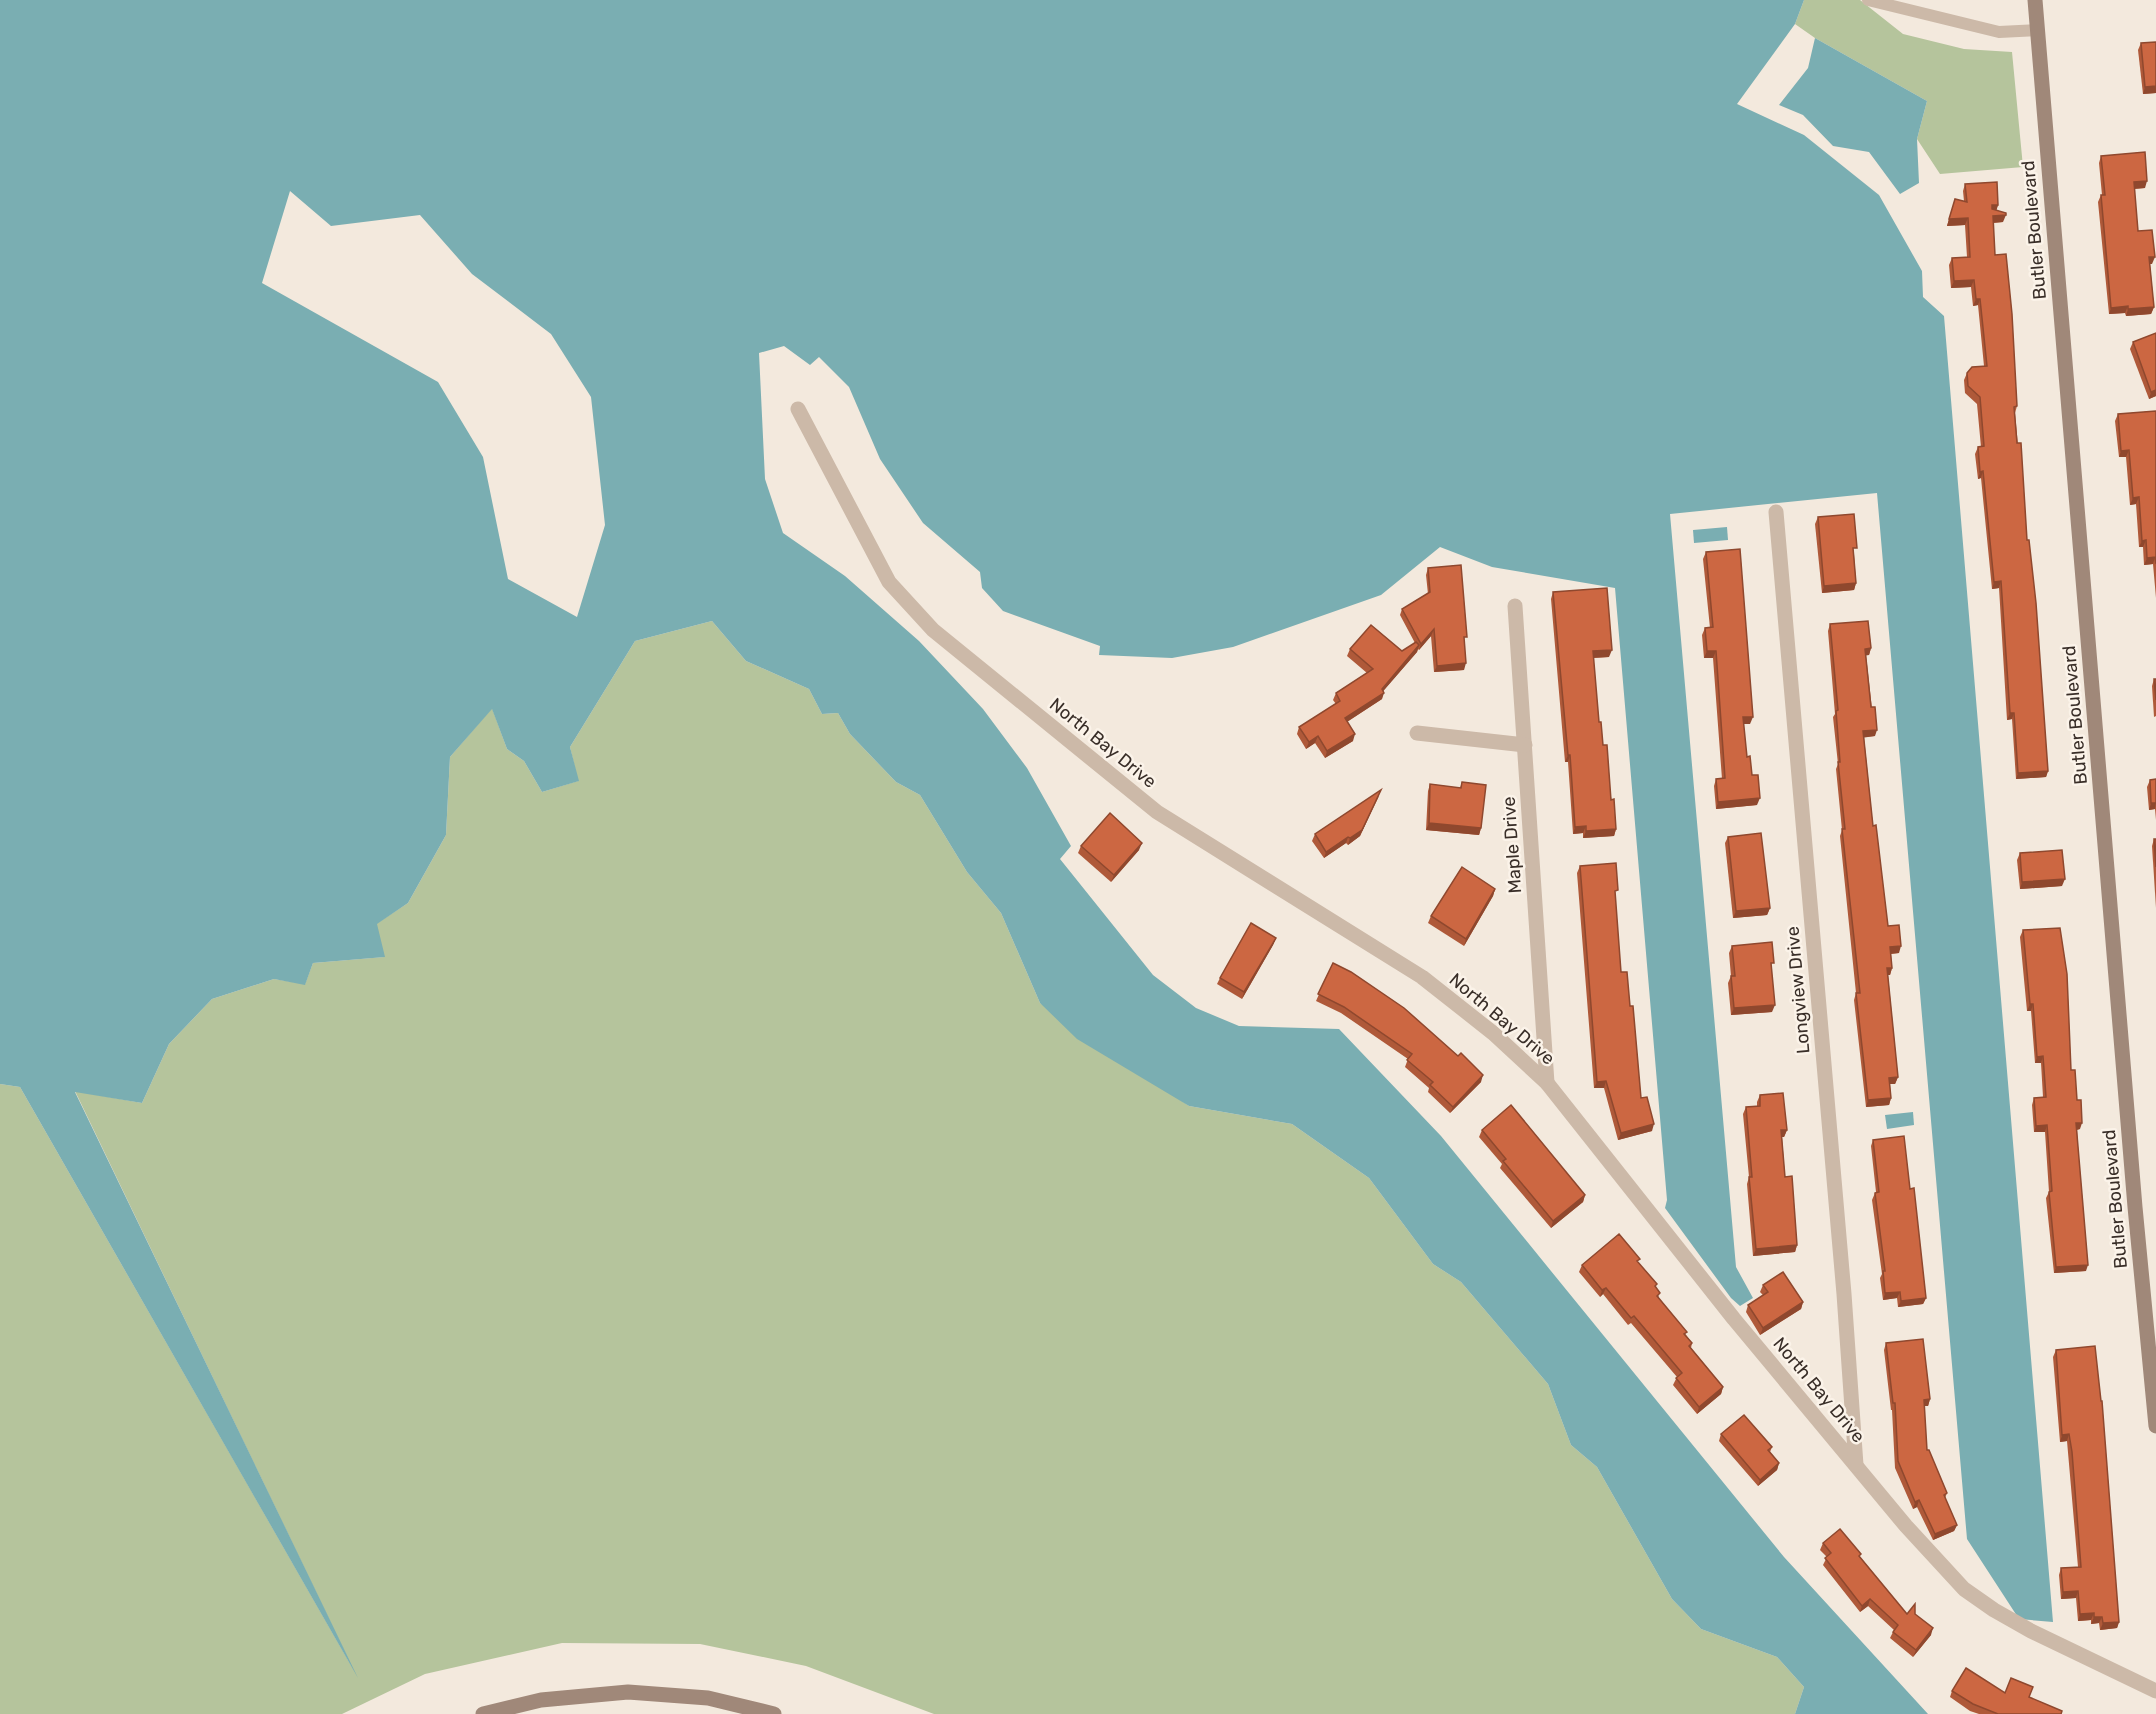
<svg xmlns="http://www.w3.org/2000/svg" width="2156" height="1714" font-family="Rubik,sans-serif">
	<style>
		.green { fill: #b5c49c }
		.water { fill: #7aaeb2; fill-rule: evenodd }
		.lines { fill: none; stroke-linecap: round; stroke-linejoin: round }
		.lane { stroke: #ccb9a8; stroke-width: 12 }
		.street { stroke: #ccb9a8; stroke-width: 15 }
		.secondary { stroke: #a08879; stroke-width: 15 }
		.wall { fill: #af5939 }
		.shaded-wall { fill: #8f482e }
		.building { fill: #cc6742; stroke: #8f482e; stroke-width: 1.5 }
		.labels { text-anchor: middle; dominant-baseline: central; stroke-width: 5; stroke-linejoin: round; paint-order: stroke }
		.street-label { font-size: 18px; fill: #392e28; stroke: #fbf3e9 }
	</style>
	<rect width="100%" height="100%" fill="#f3e9dd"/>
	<!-- green -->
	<g class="green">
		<polygon points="1804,0 1860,0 1903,34 1964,49 2012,52 2023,167 1940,174 1917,139 1927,101 1815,38 1795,24"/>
		<polygon points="712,621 746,661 809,689 822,714 838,713 850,734 896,782 920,795 967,872 1001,913 1040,1003 1189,1106 1292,1124 1369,1178 1433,1264 1461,1282 1548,1384 1571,1445 1597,1467 1672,1599 1701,1629 1777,1657 1804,1687 1795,1714 934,1714 806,1666 700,1644 562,1643 425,1674 342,1714 0,1714 0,1084 20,1087 352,1667 75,1091 142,1103 169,1044 212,999 274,979 305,984 313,963 384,957 376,924 408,903 446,835 450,757 492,708 507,749 524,761 542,792 578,781 570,747 635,641"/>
	</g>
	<!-- water -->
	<g class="water">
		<path d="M0 0H1804L1795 24 1737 104 1804 135 1879 195 1922 271 1923 297 1944 316 2053 1622 2019 1619 1967 1539 1877 493 1670 514 1736 1267 1753 1298 1740 1306 1731 1298 1665 1208 1667 1200 1615 588 1492 567 1440 547 1381 595 1233 647 1172 658 1099 655 1100 646 1003 611 982 588 980 572 923 523 880 459 849 387 819 357 810 365 784 346 759 353 765 479 783 533 845 576 919 641 983 709 1027 768 1071 846 1060 859 1153 975 1196 1008 1239 1026 1339 1029 1441 1136 1784 1557 1928 1714H1795L1804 1687 1777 1657 1701 1629 1672 1599 1597 1467 1571 1445 1548 1384 1461 1282 1433 1264 1369 1178 1292 1124 1189 1106 1077 1039 1040 1003 1001 913 967 872 920 795 896 782 850 734 838 713 822 714 809 689 746 661 712 621 635 641 570 747 579 781 542 792 524 761 507 749 492 709 450 757 446 835 408 903 377 924 385 957 313 963 305 985 274 979 212 999 169 1044 142 1103 75 1092 358 1678 20 1087 0 1084ZM290 191 331 226 420 215 472 274 551 334 591 397 605 525 577 617 508 579 483 457 438 382 262 283Z"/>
		<polygon points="1815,38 1927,101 1917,139 1919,183 1900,194 1869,152 1833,146 1803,115 1779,105 1808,68"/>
		<polygon points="1727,527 1728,540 1694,543 1693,530"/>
		<polygon points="1913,1112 1914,1125 1887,1129 1885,1115"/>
	</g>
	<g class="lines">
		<!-- lane -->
		<polyline class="lane" points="1868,0 1999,32 2037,30"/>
		<!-- street -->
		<g class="street">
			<polyline points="798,409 889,582 933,630 1157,812 1422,977 1493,1033 1547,1083 1734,1319 1906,1526 1964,1589 1994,1610 2031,1631 2156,1691"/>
			<polyline points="1776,512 1844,1294 1856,1465"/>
			<polyline points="1515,606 1547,1083"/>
			<polyline points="1417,733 1525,745"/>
		</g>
		<!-- secondary -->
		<g class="secondary">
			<polyline points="2035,0 2135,1207 2156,1426"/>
			<polyline points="483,1714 541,1700 628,1692 708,1698 774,1714"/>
		</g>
	</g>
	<!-- wall -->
	<g class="wall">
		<polygon points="2141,43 2156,93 2143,94 2138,50"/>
		<polygon points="2101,156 2145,188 2134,189 2138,231 2152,264 2150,264 2154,307 2151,314 2126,316 2125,313 2109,314 2098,202 2101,195 2102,195 2099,163"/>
		<polygon points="1965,184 1998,205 1996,210 2003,222 1993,223 1995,255 2017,406 2015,413 2048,771 2046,777 2016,779 2012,719 2007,720 1999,588 1992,589 1981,478 1978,479 1975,454 1978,447 1981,447 1977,404 1965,393 1964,380 1967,373 1984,366 1978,305 1973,306 1971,287 1951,288 1949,265 1952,258 1967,257 1965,225 1947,226 1955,199 1964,201 1963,191"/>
		<polygon points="2156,333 2156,396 2149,399 2130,349 2133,342"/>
		<polygon points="2156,411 2156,598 2153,564 2144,565 2143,547 2139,547 2136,504 2130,505 2126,457 2119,457 2115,421 2118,414"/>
		<polygon points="1818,517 1854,554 1856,583 1854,590 1822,593 1815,524"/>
		<polygon points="1706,552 1750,724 1743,724 1747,757 1752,775 1757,805 1716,809 1714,786 1716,779 1722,779 1713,658 1704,658 1702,635 1705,628 1710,628 1703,559"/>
		<polygon points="1428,568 1465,643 1464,670 1434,672 1431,636 1419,650 1418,649 1417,652 1383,691 1382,699 1347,722 1353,741 1325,758 1315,743 1306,749 1297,734 1299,727 1336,704 1333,700 1336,693 1367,673 1347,656 1350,649 1402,651 1415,643 1400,615 1402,609 1428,594 1426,575"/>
		<polygon points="1553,592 1609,657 1593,658 1599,722 1603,745 1616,829 1614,836 1583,838 1583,833 1573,834 1568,762 1565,762 1551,599"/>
		<polygon points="1830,624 1871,648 1869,655 1866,655 1875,736 1864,737 1873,826 1888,926 1899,953 1891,954 1892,968 1890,975 1888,975 1898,1077 1895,1084 1890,1084 1891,1098 1889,1105 1866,1107 1854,1000 1856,993 1840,836 1842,830 1836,769 1838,764 1833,717 1835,714 1828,631"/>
		<polygon points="2154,679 2156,679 2156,716 2154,717 2152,686"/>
		<polygon points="2156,779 2156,820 2155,809 2149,810 2147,787 2150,780"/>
		<polygon points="1462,782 1481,828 1479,835 1426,830 1428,791 1430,784 1460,788"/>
		<polygon points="1379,796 1360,836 1348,845 1346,843 1324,858 1312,841 1315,834"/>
		<polygon points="1728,837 1770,908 1767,915 1733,918 1725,843"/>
		<polygon points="2154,839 2156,839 2156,908 2152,846"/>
		<polygon points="1081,846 1139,850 1111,882 1078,853"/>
		<polygon points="2020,853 2062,886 2020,889 2017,860"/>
		<polygon points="1580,866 1615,897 1621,972 1630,1006 1641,1098 1652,1131 1618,1140 1604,1088 1594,1088 1577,873"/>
		<polygon points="1495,889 1493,896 1464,946 1428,923 1431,916"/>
		<polygon points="2023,930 2071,1070 2080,1129 2077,1130 2086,1271 2054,1273 2046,1198 2049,1192 2045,1132 2034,1132 2032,1105 2034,1098 2043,1097 2041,1063 2035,1063 2031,1011 2027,1011 2020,937"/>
		<polygon points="1276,938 1273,945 1242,999 1217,984 1220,978"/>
		<polygon points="1732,946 1772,969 1772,1012 1731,1015 1728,983 1731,976 1729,953"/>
		<polygon points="1333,963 1481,1082 1450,1113 1428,1092 1429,1088 1405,1067 1408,1059 1341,1013 1316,1001"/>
		<polygon points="1760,1095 1787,1130 1784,1137 1782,1137 1785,1177 1797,1245 1795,1252 1753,1256 1747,1184 1749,1177 1743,1114 1746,1107 1757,1106 1757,1102"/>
		<polygon points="1482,1130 1585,1195 1583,1202 1551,1228 1500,1168 1502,1164 1479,1137"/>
		<polygon points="1873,1140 1910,1189 1926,1298 1923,1304 1898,1307 1897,1298 1883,1300 1880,1278 1882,1274 1872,1200 1875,1193 1876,1192 1871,1146"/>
		<polygon points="1638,1262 1656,1287 1659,1298 1692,1343 1691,1348 1723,1387 1721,1394 1697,1414 1673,1385 1677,1377 1631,1323 1628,1325 1603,1294 1600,1297 1579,1272 1582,1265"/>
		<polygon points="1763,1285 1803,1302 1801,1309 1760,1335 1746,1312 1748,1305 1763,1295 1760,1292"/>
		<polygon points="1886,1343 1930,1399 1928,1406 1924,1406 1927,1450 1947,1493 1945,1498 1957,1525 1954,1531 1933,1540 1917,1507 1913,1509 1895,1468 1892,1410 1891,1410 1884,1350"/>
		<polygon points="2056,1350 2119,1622 2117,1628 2100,1630 2099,1623 2091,1624 2091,1620 2078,1621 2076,1598 2061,1599 2059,1575 2061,1568 2078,1567 2067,1441 2060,1442 2053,1357"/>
		<polygon points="1721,1434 1772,1447 1770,1452 1779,1463 1777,1470 1758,1486 1719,1441"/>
		<polygon points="1823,1543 1860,1557 1907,1614 1915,1614 1931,1635 1913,1657 1890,1638 1894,1630 1868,1606 1860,1612 1823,1565 1827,1557 1820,1550"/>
		<polygon points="1952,1691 2005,1693 2029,1697 2061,1714 1979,1714 1970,1711 1950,1697"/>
	</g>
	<!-- shaded-wall -->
	<g class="shaded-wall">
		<polygon points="2156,86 2156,93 2143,94 2145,87"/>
		<polygon points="2147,181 2145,188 2131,189 2134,182"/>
		<polygon points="1992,205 1998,205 1996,212 1989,212"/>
		<polygon points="2006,215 2003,222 1990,223 1993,216"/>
		<polygon points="1968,218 1965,225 1947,226 1949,219"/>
		<polygon points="2149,257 2155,257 2152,264 2147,264"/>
		<polygon points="1974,280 1971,287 1951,288 1954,281"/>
		<polygon points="1976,299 1980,299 1978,305 1973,306"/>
		<polygon points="2128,306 2125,313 2109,314 2111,308"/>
		<polygon points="2154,307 2151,314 2126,316 2128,309"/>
		<polygon points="2156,390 2156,396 2149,399 2151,392"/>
		<polygon points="2129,450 2126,457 2119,457 2121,451"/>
		<polygon points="1983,471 1981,478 1978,479 1980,472"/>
		<polygon points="2139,497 2136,504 2130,505 2133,498"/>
		<polygon points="2146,540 2143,547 2139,547 2142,541"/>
		<polygon points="2155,557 2153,564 2144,565 2147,558"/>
		<polygon points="2001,581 1999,588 1992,589 1994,582"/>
		<polygon points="1856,583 1854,590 1822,593 1824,586"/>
		<polygon points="1434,629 1431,636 1419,650 1421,644"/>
		<polygon points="1419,645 1417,652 1379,696 1382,689"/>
		<polygon points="1871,648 1869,655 1863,656 1865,649"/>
		<polygon points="1612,650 1609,657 1590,658 1593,651"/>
		<polygon points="1707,651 1716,651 1713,658 1704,658"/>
		<polygon points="1466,663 1464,670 1434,672 1437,666"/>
		<polygon points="1384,693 1382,699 1342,725 1345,718"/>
		<polygon points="2010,713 2014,713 2012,719 2007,720"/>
		<polygon points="1743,717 1753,717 1750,724 1740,724"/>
		<polygon points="1877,730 1875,736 1861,738 1863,731"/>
		<polygon points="1355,734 1353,741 1325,758 1327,751"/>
		<polygon points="1318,736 1315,743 1306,749 1309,742"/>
		<polygon points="1568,755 1570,755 1568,762 1565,762"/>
		<polygon points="2048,771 2046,777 2016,779 2018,773"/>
		<polygon points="1381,790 1360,836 1348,845 1350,838"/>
		<polygon points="1760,798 1757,805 1716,809 1718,802"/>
		<polygon points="2151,803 2156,803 2155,809 2149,810"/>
		<polygon points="1429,823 1481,828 1479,835 1426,830"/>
		<polygon points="1586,826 1583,833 1573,834 1575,827"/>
		<polygon points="1616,829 1614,836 1583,838 1586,831"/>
		<polygon points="1348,837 1346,843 1324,858 1326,852"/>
		<polygon points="1142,843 1139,850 1111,882 1114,875"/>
		<polygon points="2065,879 2062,886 2020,889 2022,882"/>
		<polygon points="1495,889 1493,896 1464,946 1466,939"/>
		<polygon points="1770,908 1767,915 1733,918 1736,911"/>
		<polygon points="1276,938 1273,945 1242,999 1244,992"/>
		<polygon points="1901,946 1899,953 1888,954 1890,947"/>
		<polygon points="1887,968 1892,968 1890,975 1885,975"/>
		<polygon points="2030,1004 2033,1004 2031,1011 2027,1011"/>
		<polygon points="1775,1005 1772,1012 1731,1015 1734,1008"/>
		<polygon points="2043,1056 2041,1063 2035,1063 2037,1057"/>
		<polygon points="1483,1075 1481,1082 1450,1113 1453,1107"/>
		<polygon points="1898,1077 1895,1084 1887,1084 1889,1078"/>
		<polygon points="1606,1081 1604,1088 1594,1088 1597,1082"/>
		<polygon points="1891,1098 1889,1105 1866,1107 1868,1100"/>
		<polygon points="2076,1123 2082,1123 2080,1129 2074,1130"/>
		<polygon points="1654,1124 1652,1131 1618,1140 1621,1133"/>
		<polygon points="2047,1125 2045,1132 2034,1132 2036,1126"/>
		<polygon points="1781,1130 1787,1130 1784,1137 1779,1137"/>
		<polygon points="1585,1195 1583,1202 1551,1228 1553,1221"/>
		<polygon points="1797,1245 1795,1252 1753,1256 1756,1249"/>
		<polygon points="2088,1265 2086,1271 2054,1273 2056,1267"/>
		<polygon points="1606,1288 1603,1294 1600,1297 1602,1290"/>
		<polygon points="1900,1292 1897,1298 1883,1300 1885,1293"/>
		<polygon points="1926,1298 1923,1304 1898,1307 1901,1301"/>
		<polygon points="1803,1302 1801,1309 1760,1335 1763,1328"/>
		<polygon points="1723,1387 1721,1394 1697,1414 1699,1407"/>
		<polygon points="1930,1399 1928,1406 1921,1406 1924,1400"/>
		<polygon points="2069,1434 2067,1441 2060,1442 2062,1435"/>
		<polygon points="1779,1463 1777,1470 1758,1486 1760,1480"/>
		<polygon points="1919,1500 1917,1507 1913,1509 1915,1502"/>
		<polygon points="1957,1525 1954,1531 1933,1540 1935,1534"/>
		<polygon points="2078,1591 2076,1598 2061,1599 2063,1592"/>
		<polygon points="1870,1599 1868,1606 1860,1612 1862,1606"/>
		<polygon points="2094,1613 2091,1620 2078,1621 2080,1614"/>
		<polygon points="2094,1617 2102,1617 2099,1623 2091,1624"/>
		<polygon points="2119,1622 2117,1628 2100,1630 2103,1623"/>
		<polygon points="1933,1628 1931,1635 1913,1657 1916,1650"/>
	</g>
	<!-- building -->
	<g class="building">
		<polygon points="2156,42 2156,86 2145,87 2141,43"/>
		<polygon points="2145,152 2147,181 2134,182 2138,231 2152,230 2155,257 2149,257 2154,307 2128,309 2128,306 2111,308 2101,195 2105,195 2101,156"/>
		<polygon points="1997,182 1998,205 1992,205 1992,209 2006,213 2006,215 1993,216 1995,255 2006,254 2012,314 2017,406 2014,407 2017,443 2021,443 2027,540 2029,540 2036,603 2048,771 2018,773 2014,713 2010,713 2001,581 1994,582 1983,471 1980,472 1978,447 1984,446 1980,397 1968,386 1967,373 1972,367 1987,366 1980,299 1976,299 1974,280 1954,281 1952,258 1970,257 1968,218 1949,219 1955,199 1967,202 1965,184"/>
		<polygon points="2156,333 2156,390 2151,392 2133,342"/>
		<polygon points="2156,411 2156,564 2155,557 2147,558 2146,540 2142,541 2139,497 2133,498 2129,450 2121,451 2118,414"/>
		<polygon points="1854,514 1857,548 1853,548 1856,583 1824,586 1818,517"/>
		<polygon points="1740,549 1753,717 1743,717 1747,757 1750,756 1752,775 1758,775 1760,798 1718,802 1716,779 1725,778 1716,651 1707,651 1705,628 1713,627 1706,552"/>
		<polygon points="1461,565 1467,637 1464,637 1466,663 1437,666 1434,629 1421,644 1402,609 1430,592 1428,568"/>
		<polygon points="1607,588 1612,650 1593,651 1599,722 1601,722 1603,745 1607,745 1611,800 1614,799 1616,829 1586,831 1586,826 1575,827 1570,755 1568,755 1553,592"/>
		<polygon points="1868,621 1871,648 1865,649 1871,707 1875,707 1877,730 1863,731 1873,826 1876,825 1888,926 1899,925 1901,946 1890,947 1892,968 1887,968 1898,1077 1889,1078 1891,1098 1868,1100 1856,993 1860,993 1842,829 1845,829 1838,762 1840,762 1836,711 1838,710 1830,624"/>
		<polygon points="1371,625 1402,651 1416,642 1419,645 1382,689 1384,693 1345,718 1355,734 1327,751 1318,736 1309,742 1299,727 1340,701 1336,693 1373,669 1350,649"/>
		<polygon points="2154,679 2156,679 2156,700"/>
		<polygon points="2156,779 2156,803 2151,803 2150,780"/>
		<polygon points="1462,782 1486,785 1481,828 1429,823 1430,784 1461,788"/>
		<polygon points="1381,790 1362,830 1350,838 1348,837 1326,852 1315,834"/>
		<polygon points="1110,813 1142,843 1114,875 1081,846"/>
		<polygon points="1761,833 1770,908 1736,911 1728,837"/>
		<polygon points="2154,839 2156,839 2156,867"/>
		<polygon points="2062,850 2065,879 2022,882 2020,853"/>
		<polygon points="1616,863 1618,890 1615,891 1621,972 1627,972 1630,1006 1633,1006 1641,1098 1647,1097 1654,1124 1621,1133 1606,1081 1597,1082 1580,866"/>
		<polygon points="1462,867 1495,889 1466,939 1431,916"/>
		<polygon points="1251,923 1276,938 1244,992 1220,978"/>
		<polygon points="2060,928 2067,974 2071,1070 2075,1070 2077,1100 2081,1100 2082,1123 2076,1123 2088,1265 2056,1267 2049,1192 2052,1191 2047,1125 2036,1126 2034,1098 2046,1097 2043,1056 2037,1057 2033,1004 2030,1004 2023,930"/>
		<polygon points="1772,942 1774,963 1771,963 1775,1005 1734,1008 1731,976 1735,976 1732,946"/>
		<polygon points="1333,963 1351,972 1404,1008 1458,1056 1461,1053 1483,1075 1453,1107 1430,1085 1433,1082 1407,1060 1412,1054 1344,1007 1318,994"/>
		<polygon points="1783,1093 1787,1130 1781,1130 1785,1177 1792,1176 1797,1245 1756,1249 1749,1177 1752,1177 1746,1107 1760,1106 1760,1095"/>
		<polygon points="1511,1105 1585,1195 1553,1221 1503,1161 1506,1159 1482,1130"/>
		<polygon points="1904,1136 1910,1189 1914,1188 1926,1298 1901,1301 1900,1292 1885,1293 1883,1271 1885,1271 1875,1193 1879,1192 1873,1140"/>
		<polygon points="1619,1234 1640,1259 1637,1261 1657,1284 1655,1286 1660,1293 1657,1296 1687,1332 1684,1334 1692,1343 1689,1346 1723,1387 1699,1407 1676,1378 1682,1373 1634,1316 1631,1318 1606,1288 1602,1290 1582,1265"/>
		<polygon points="1783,1272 1803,1302 1763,1328 1748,1305 1768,1292 1763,1285"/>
		<polygon points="1923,1339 1930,1399 1924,1400 1927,1450 1929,1450 1947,1493 1944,1495 1957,1525 1935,1534 1919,1500 1915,1502 1898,1461 1895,1403 1893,1403 1886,1343"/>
		<polygon points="2095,1346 2101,1401 2102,1401 2119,1622 2103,1623 2102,1617 2094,1617 2094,1613 2080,1614 2078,1591 2063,1592 2061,1568 2081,1567 2072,1452 2069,1434 2062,1435 2056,1350"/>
		<polygon points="1744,1415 1772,1447 1768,1450 1779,1463 1760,1480 1721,1434"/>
		<polygon points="1840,1529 1861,1554 1859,1556 1907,1614 1915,1604 1915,1614 1933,1628 1916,1650 1893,1632 1898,1625 1870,1599 1862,1606 1825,1558 1831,1553 1823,1543"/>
		<polygon points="1966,1668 2005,1693 2011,1678 2033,1687 2029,1697 2062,1711 2061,1714 1998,1714 1973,1704 1952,1691"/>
	</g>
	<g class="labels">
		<!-- street labels -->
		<g class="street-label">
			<text transform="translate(2034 230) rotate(-95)">Butler Boulevard</text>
			<text transform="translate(2075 715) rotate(-95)">Butler Boulevard</text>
			<text transform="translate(1103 743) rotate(39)">North Bay Drive</text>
			<text transform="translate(1512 845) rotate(-94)">Maple Drive</text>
			<text transform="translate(1798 990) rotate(-95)">Longview Drive</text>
			<text transform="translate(1502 1019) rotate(40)">North Bay Drive</text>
			<text transform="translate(2115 1199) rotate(-95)">Butler Boulevard</text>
			<text transform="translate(1819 1390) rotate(50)">North Bay Drive</text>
		</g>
	</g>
</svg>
